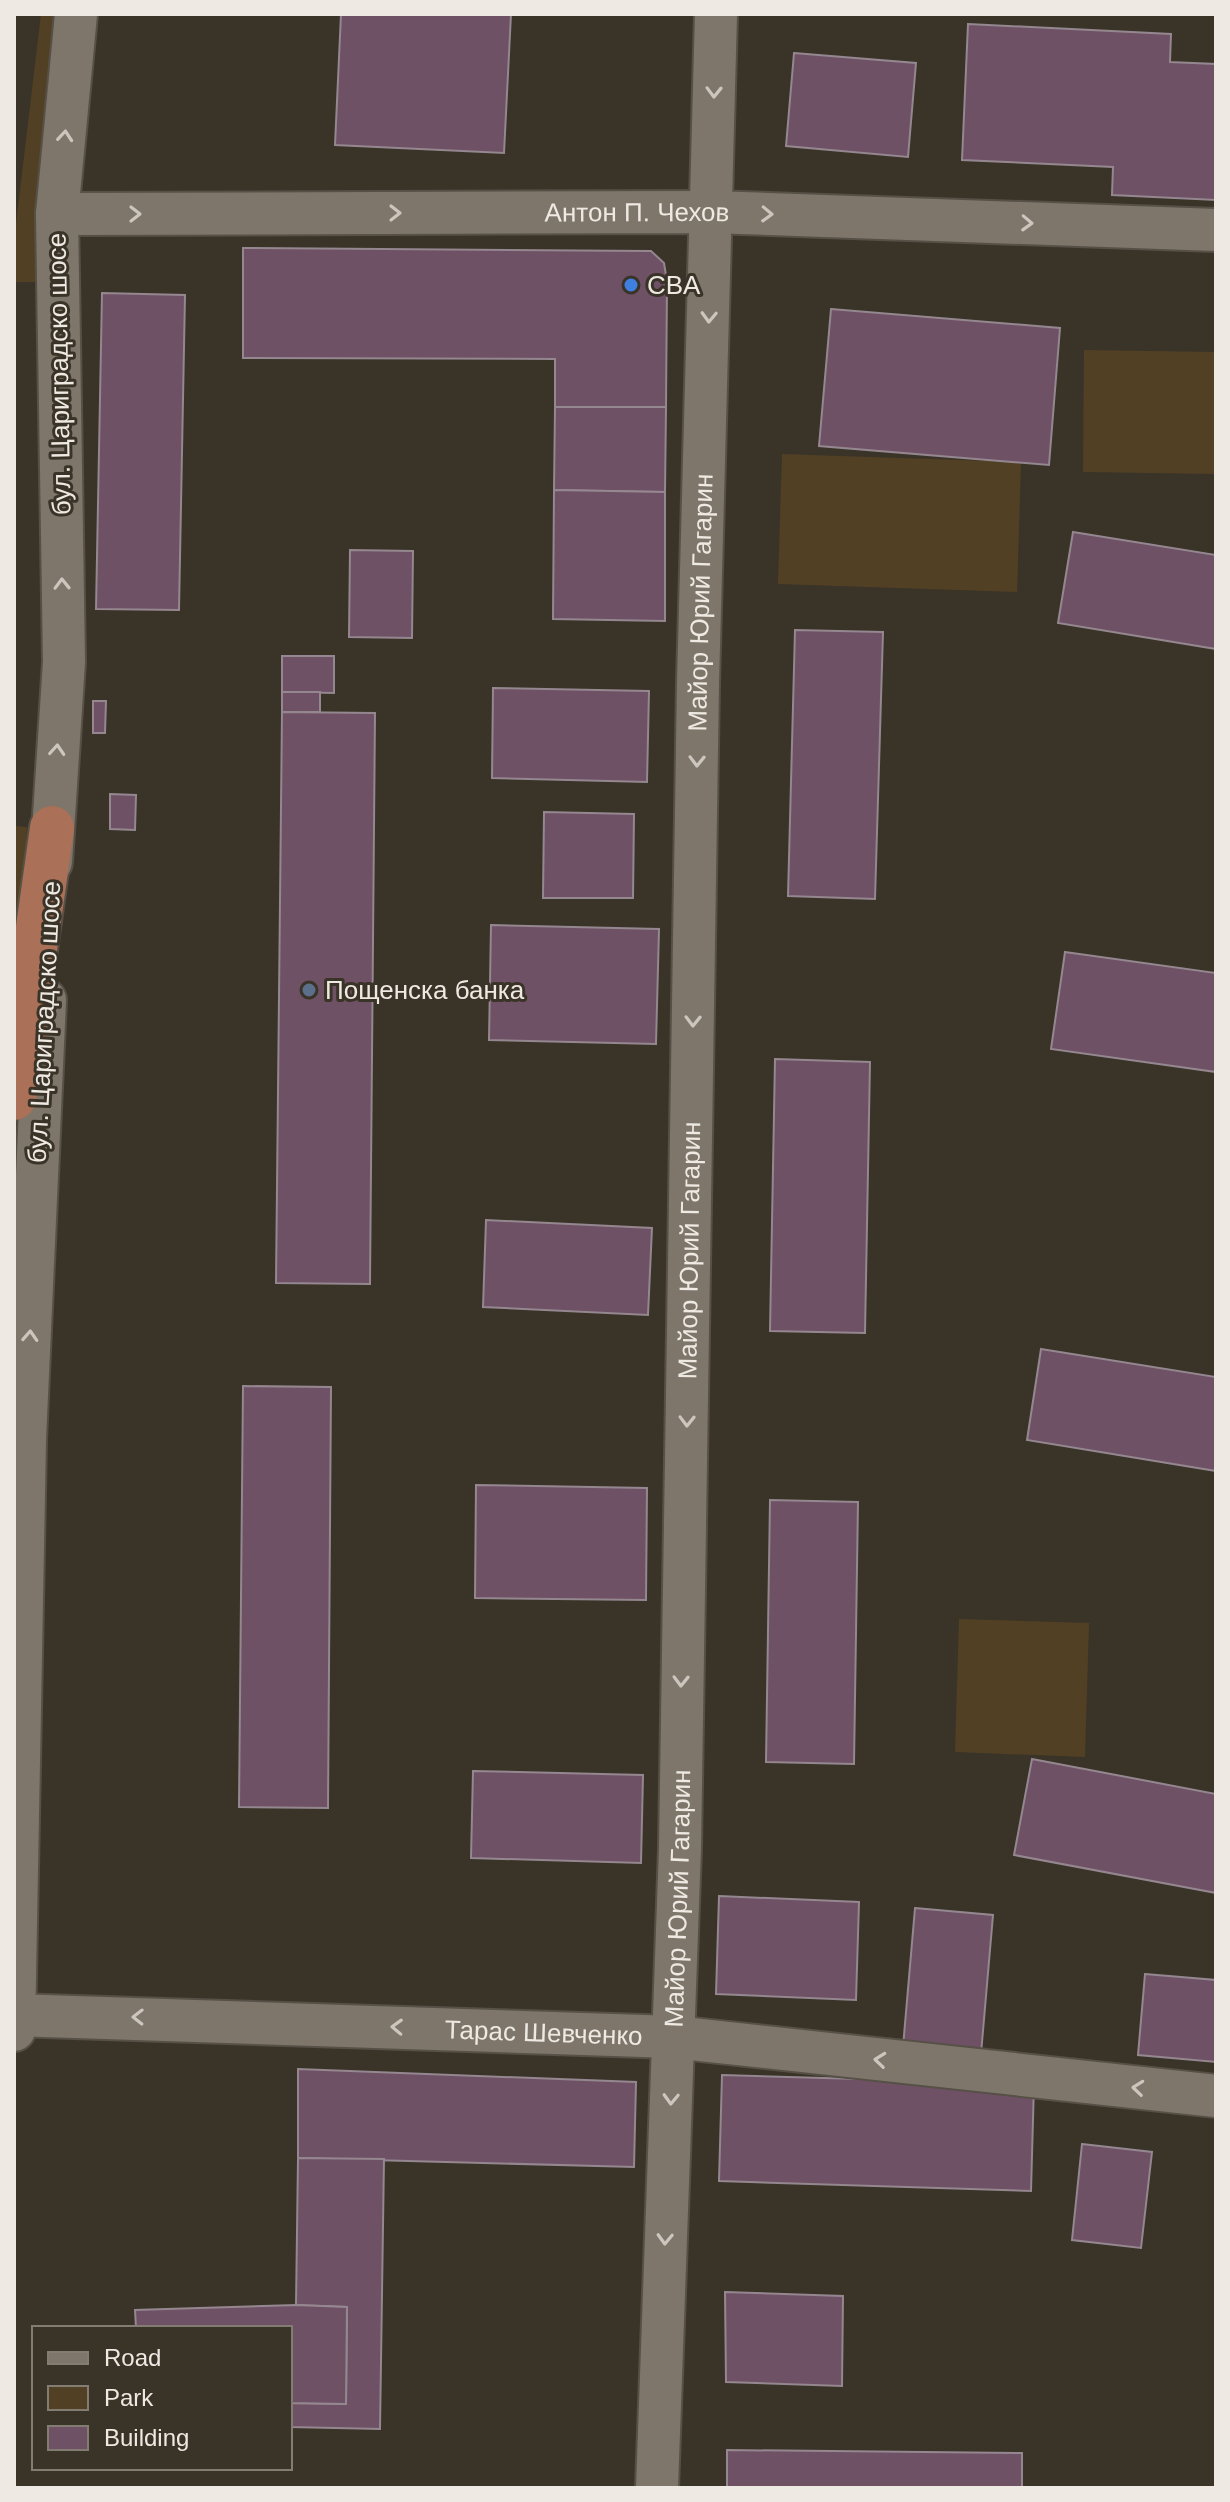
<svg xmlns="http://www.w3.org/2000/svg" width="1230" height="2502" font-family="Helvetica,sans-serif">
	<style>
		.green { fill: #524025 }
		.building { fill: #6f5165; stroke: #94878f; stroke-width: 2 }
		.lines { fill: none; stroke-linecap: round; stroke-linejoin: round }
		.minor-casing { stroke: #565047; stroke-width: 46 }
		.trunk-casing { stroke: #565047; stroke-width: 48 }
		.minor { stroke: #7e766a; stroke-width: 42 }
		.trunk { stroke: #aa7058; stroke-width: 44 }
		.oneway { stroke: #ccc6be }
		.shop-dot { fill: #3f7fe0; stroke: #3a3328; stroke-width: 3 }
		.service-dot { fill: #5c6f8a; stroke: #3a3328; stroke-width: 3 }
		.labels { text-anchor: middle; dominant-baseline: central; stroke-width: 6; stroke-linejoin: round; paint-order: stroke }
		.street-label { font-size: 26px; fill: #eee9e2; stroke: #3a3328 }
		.poi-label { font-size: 26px; fill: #eee9e2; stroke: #3a3328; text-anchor: start }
	</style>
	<rect width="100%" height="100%" fill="#3a3328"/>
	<!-- green -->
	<g class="green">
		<polygon points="41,14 56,14 38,282 14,282 14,241"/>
		<polygon points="1084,350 1216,352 1216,474 1083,472"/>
		<polygon points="782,454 1021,462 1017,592 778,584"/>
		<polygon points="14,826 27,827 22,930 14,939"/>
		<polygon points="959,1619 1089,1623 1085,1757 955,1752"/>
	</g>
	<!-- building -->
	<g class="building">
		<polygon points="341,14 511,14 504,153 335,145"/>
		<polygon points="968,24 1171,34 1170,62 1216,64 1216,200 1112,195 1113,167 962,160"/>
		<polygon points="794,53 916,63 908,157 786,146"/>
		<polygon points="243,248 651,251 664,263 667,281 666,407 555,407 555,359 243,358"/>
		<polygon points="102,293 185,295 179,610 96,609"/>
		<polygon points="831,309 1060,328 1049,465 819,446"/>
		<polygon points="555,407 666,407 665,492 554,490"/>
		<polygon points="554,490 665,492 665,621 553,619"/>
		<polygon points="1073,532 1216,555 1216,649 1058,623"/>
		<polygon points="350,550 413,551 412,638 349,637"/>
		<polygon points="795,630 883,632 875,899 788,896"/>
		<polygon points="282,656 334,656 334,693 282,692"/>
		<polygon points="493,688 649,691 647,782 492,778"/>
		<rect x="282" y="692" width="38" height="20"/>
		<polygon points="93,701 106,701 105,733 93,733"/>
		<polygon points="282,712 375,713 370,1284 276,1283"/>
		<polygon points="110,794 136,795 135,830 110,829"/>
		<polygon points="544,812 634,814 633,898 543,898"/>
		<polygon points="491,925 659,929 656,1044 489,1040"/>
		<polygon points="1065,952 1216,973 1216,1072 1051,1049"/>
		<polygon points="775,1059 870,1062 865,1333 770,1331"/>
		<polygon points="486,1220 652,1228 648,1315 483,1307"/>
		<polygon points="1041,1349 1216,1377 1216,1471 1027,1440"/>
		<polygon points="243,1386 331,1387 328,1808 239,1807"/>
		<polygon points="476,1485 647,1488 646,1600 475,1598"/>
		<polygon points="770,1500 858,1502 854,1764 766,1762"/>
		<polygon points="1032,1759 1216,1794 1216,1893 1014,1855"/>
		<polygon points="473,1771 643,1775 641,1863 471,1858"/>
		<polygon points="719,1896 859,1902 856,2000 716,1994"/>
		<polygon points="915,1908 993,1915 981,2054 903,2047"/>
		<polygon points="1145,1974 1216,1980 1216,2062 1138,2055"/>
		<polygon points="298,2069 636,2082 634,2167 298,2158"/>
		<polygon points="722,2075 1034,2084 1031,2191 719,2181"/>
		<polygon points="1082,2144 1152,2152 1141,2248 1072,2240"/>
		<polygon points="298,2158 384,2159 380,2429 290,2427 290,2403 346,2404 347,2307 296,2305"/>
		<polygon points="725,2292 843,2296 842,2386 726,2382"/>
		<polygon points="296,2305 347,2307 346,2404 290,2403 290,2328 136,2328 135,2310"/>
		<polygon points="727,2450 1022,2453 1022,2488 727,2488"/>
	</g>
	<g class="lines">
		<defs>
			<g id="minor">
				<path id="s1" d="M57 214 712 212 1216 230"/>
				<polyline points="51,862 64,662 57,214 76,14"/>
				<path id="s2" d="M14 2015 673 2037 1216 2096"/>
				<polyline points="14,2030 25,1439 45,1000"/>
				<path id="s3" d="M657 2488 680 1848 698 683 716 14"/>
			</g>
			<polyline id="trunk" points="14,1098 52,828"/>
		</defs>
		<!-- minor casing -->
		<use href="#minor" class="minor-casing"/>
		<!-- trunk casing -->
		<use href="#trunk" class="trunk-casing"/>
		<!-- minor -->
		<use href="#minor" class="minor"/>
		<!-- trunk -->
		<use href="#trunk" class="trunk"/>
	</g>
	<!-- one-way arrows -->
	<defs><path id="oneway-chevron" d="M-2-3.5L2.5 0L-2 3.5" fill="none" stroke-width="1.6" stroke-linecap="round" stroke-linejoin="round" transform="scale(2)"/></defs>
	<g class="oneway">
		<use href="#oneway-chevron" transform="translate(714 92) rotate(91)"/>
		<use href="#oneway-chevron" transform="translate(65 136) rotate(-85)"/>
		<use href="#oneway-chevron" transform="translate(395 213)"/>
		<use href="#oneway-chevron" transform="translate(135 214)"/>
		<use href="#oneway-chevron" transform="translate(767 214) rotate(2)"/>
		<use href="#oneway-chevron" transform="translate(1027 223) rotate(2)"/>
		<use href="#oneway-chevron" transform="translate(709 317) rotate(92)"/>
		<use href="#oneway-chevron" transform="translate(62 584) rotate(-91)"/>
		<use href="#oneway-chevron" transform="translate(57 750) rotate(-86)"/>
		<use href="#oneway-chevron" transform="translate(697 761) rotate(91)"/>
		<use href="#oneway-chevron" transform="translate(693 1021) rotate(91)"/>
		<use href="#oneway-chevron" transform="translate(30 1336) rotate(-87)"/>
		<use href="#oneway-chevron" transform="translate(687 1421) rotate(91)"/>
		<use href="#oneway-chevron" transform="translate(681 1681) rotate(91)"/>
		<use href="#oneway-chevron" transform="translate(138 2017) rotate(-179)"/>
		<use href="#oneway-chevron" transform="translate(397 2027) rotate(-178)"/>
		<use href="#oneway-chevron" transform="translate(880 2060) rotate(-174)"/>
		<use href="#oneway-chevron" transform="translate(1138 2088) rotate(-174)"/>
		<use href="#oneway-chevron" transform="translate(671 2099) rotate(92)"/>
		<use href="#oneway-chevron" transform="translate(665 2239) rotate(92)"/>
	</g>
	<!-- markers -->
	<circle class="shop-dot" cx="631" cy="285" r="8"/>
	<circle class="service-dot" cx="309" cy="990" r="8"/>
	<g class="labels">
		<!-- street labels -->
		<g class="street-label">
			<text stroke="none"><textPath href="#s1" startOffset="580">Антон П. Чехов</textPath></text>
			<text transform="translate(59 374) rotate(-91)">бул. Цариградско шосе</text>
			<text stroke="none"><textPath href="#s3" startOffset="1886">Майор Юрий Гагарин</textPath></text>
			<text transform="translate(44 1022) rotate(-87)">бул. Цариградско шосе</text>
			<text stroke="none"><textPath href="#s3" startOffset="1238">Майор Юрий Гагарин</textPath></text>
			<text stroke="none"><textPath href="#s3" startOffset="590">Майор Юрий Гагарин</textPath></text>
			<text stroke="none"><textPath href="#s2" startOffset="530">Тарас Шевченко</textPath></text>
		</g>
		<!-- poi labels -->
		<g class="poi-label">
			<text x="647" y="285">CBA</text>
			<text x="325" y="990">Пощенска банка</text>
		</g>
	</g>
	<!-- border -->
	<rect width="1230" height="2502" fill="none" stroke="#eee9e2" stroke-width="32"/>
	<!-- legend -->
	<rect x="32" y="2326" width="260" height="144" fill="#3a3328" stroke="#827c72" stroke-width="2"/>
	<rect x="48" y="2352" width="40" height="12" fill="#7e766a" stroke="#827c72" stroke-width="2"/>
	<text x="104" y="2366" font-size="24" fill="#eee9e2">Road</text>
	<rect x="48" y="2386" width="40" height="24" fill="#524025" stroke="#827c72" stroke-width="2"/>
	<text x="104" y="2406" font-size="24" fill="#eee9e2">Park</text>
	<rect x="48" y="2426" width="40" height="24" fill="#6f5165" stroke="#827c72" stroke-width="2"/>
	<text x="104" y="2446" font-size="24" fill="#eee9e2">Building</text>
</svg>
